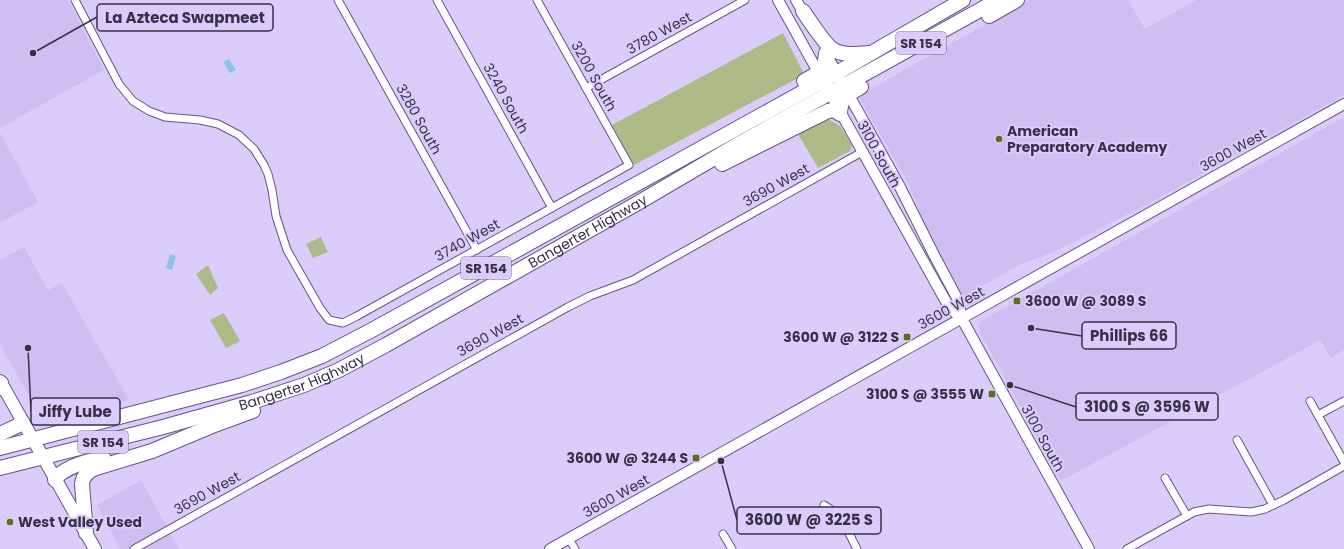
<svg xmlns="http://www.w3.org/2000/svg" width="1344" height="549" font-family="Poppins,sans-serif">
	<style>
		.built { fill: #d0bef2 }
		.green { fill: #adbb89 }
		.water { fill: #8bc3ed }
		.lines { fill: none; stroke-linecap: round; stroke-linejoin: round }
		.street-casing { stroke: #675387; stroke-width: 9 }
		.secondary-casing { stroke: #675387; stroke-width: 12 }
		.primary-casing { stroke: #675387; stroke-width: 14 }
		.highway-casing { stroke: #675387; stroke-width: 16 }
		.street { stroke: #fff; stroke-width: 7 }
		.secondary { stroke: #fff; stroke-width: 10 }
		.primary { stroke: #fff; stroke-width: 12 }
		.highway { stroke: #fff; stroke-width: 14 }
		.poi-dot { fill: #5d6e1b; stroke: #dcccfc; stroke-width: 1.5 }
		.labels { text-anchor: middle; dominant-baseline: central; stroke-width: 4; stroke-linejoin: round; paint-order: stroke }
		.shield { fill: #dcccfc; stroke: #6a5f7e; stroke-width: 1 }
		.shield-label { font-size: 13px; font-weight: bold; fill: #393048 }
		.street-label { font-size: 14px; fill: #393048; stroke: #dcccfc }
		.poi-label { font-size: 14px; font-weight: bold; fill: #393048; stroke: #dcccfc; text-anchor: start }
		.leader { fill: none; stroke: #393048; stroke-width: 1.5 }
		.callout-dot { fill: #393048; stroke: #dcccfc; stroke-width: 1.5 }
		.callout { fill: #dcccfc; stroke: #393048; stroke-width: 1.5 }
		.callout-label { font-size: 15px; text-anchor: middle; font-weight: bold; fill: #393048 }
	</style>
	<rect width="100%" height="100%" fill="#dcccfc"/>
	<!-- built -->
	<g class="built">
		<polygon points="0,0 68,0 104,70 0,128"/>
		<polygon points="1029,0 1128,0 1145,29 1196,0 1344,0 1344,95 1150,203 1054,252 1019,265 963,297 934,247 907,181 858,96"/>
		<polygon points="1344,117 1344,350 1330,358 1321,340 1061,481 979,331 978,326 980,322"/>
		<polygon points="0,133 38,202 0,223"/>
		<polygon points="24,247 48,290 62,283 129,400 51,420 51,422 45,420 39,414 0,344 0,260"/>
		<polygon points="141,480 179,549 120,549 97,505"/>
	</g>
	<!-- green -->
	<g class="green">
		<polygon points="783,33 803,72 800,77 634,165 612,125"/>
		<polygon points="826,118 840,126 852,145 850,151 818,168 798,134"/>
		<polygon points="321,237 328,252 313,258 306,244"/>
		<polygon points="208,265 218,288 210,295 196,274"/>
		<polygon points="224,313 240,341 226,348 210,320"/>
	</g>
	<!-- water -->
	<g class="water">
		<polygon points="229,59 236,70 230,73 223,62"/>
		<polygon points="170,254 176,256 172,270 166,268"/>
	</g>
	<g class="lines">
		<defs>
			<g id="street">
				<polyline points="75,0 119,84 133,101 149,111 165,117 200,120 218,124 239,135 254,149 264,165 268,174 272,190 276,216 287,250 320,308 329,320 343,323 357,316 629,165 537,0"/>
				<polyline points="338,0 477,250"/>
				<polyline points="437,0 552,208"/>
				<polyline points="586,88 745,0"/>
				<polyline points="1310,401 1344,462"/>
				<polyline points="1318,415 1344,401"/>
				<polyline points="1237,440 1273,505"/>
				<polyline points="1165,478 1187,516"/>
				<path d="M824 505C842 515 848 532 857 549"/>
				<polyline points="723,534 732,549"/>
				<polyline points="569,539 575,549"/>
				<polyline points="134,549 568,307 590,296 633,280 862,152"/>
				<polyline points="1127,549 1194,512 1209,509 1251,512 1265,509 1284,500 1344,466"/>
			</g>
			<g id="secondary">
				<polyline points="778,0 949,307 962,319 1089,549"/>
				<polyline points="796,0 806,17"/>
				<polyline points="825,52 900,187 934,255 958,300 962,319"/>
				<polyline points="550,549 1344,104"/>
			</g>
			<polyline id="primary" points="0,381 95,549"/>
			<g id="highway">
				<path d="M803 11C809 20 825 44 832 49 842 56 858 54 869 53"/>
				<polyline points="989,16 1017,0"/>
				<path d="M804 81C818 73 825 71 826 53"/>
				<path d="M722 164 828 111 834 110 840 114C841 96 847 95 861 87"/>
				<polyline points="0,388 1,383"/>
				<polyline points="0,434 17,426 22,422"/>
				<polyline points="0,448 242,385 281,372 322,356 372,330 823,81 963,0"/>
				<path id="s1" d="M0 468 163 427 252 402 304 385 339 370 386 345 636 204 740 143 998 0"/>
				<path d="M55 480C62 467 89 461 103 457"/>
				<path d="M86 533 82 484C83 476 88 471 96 468L152 451 212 426 253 411"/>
			</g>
		</defs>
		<!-- street casing -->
		<use href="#street" class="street-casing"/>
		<!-- secondary casing -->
		<use href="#secondary" class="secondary-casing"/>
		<!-- primary casing -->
		<use href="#primary" class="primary-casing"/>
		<!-- highway casing -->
		<use href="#highway" class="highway-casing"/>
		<!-- street -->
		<use href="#street" class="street"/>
		<!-- secondary -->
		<use href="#secondary" class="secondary"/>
		<!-- primary -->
		<use href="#primary" class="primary"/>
		<!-- highway -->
		<use href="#highway" class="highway"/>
	</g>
	<!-- markers -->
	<g class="poi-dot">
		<circle cx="999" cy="139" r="4"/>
		<rect x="1013" y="297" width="8" height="8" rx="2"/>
		<rect x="903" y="333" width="8" height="8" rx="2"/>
		<rect x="988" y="390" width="8" height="8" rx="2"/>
		<rect x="692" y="454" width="8" height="8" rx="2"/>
		<circle cx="10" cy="522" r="4"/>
	</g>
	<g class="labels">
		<!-- shield labels -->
		<g class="shield">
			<rect x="896" y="32" width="50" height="22" rx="3"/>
			<rect x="461" y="257" width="50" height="22" rx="3"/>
			<rect x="78" y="431" width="50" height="22" rx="3"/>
		</g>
		<g class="shield-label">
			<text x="921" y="43">SR 154</text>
			<text x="486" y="268">SR 154</text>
			<text x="103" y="442">SR 154</text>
		</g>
		<!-- street labels -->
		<g class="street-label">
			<text transform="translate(659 33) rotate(-29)">3780 West</text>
			<text transform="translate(594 76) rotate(61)">3200 South</text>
			<text transform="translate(506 98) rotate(61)">3240 South</text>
			<text transform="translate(419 119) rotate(61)">3280 South</text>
			<text transform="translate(1233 150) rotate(-29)">3600 West</text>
			<text transform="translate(879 154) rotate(61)">3100 South</text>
			<text transform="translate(776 185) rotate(-29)">3690 West</text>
			<text stroke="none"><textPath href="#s1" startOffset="638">Bangerter Highway</textPath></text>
			<text transform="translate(467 240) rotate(-29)">3740 West</text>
			<text transform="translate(951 308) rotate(-29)">3600 West</text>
			<text transform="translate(490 335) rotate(-29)">3690 West</text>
			<text stroke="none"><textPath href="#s1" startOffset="314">Bangerter Highway</textPath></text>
			<text transform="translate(1043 438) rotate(61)">3100 South</text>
			<text transform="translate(207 493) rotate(-29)">3690 West</text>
			<text transform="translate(616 496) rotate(-29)">3600 West</text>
		</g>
		<!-- poi labels -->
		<g class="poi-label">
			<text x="1007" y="131">American<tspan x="1007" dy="16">Preparatory Academy</tspan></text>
			<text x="1025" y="301">3600 W @ 3089 S</text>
			<text x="899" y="337" text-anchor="end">3600 W @ 3122 S</text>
			<text x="984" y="394" text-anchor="end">3100 S @ 3555 W</text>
			<text x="688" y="458" text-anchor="end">3600 W @ 3244 S</text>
			<text x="18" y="522">West Valley Used</text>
		</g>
	</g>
	<!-- callouts -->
	<path class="leader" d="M33 53L97 17M1031 328L1082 336M1010 385L1076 407M28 348L31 412M721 461L737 520"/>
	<g class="callout-dot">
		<circle cx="33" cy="53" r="4"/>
		<circle cx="1031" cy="328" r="4"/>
		<circle cx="1010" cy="385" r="4"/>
		<circle cx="28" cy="348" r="4"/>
		<circle cx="721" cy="461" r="4"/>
	</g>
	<g class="callout">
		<rect x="97" y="4" width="176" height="27" rx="4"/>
		<rect x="1082" y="322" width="94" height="27" rx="4"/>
		<rect x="1076" y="393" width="142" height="27" rx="4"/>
		<rect x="31" y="398" width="89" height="27" rx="4"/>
		<rect x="737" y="507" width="144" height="27" rx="4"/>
	</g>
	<g class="callout-label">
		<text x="185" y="23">La Azteca Swapmeet</text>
		<text x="1129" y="341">Phillips 66</text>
		<text x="1147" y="412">3100 S @ 3596 W</text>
		<text x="75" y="417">Jiffy Lube</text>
		<text x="809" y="525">3600 W @ 3225 S</text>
	</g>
</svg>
